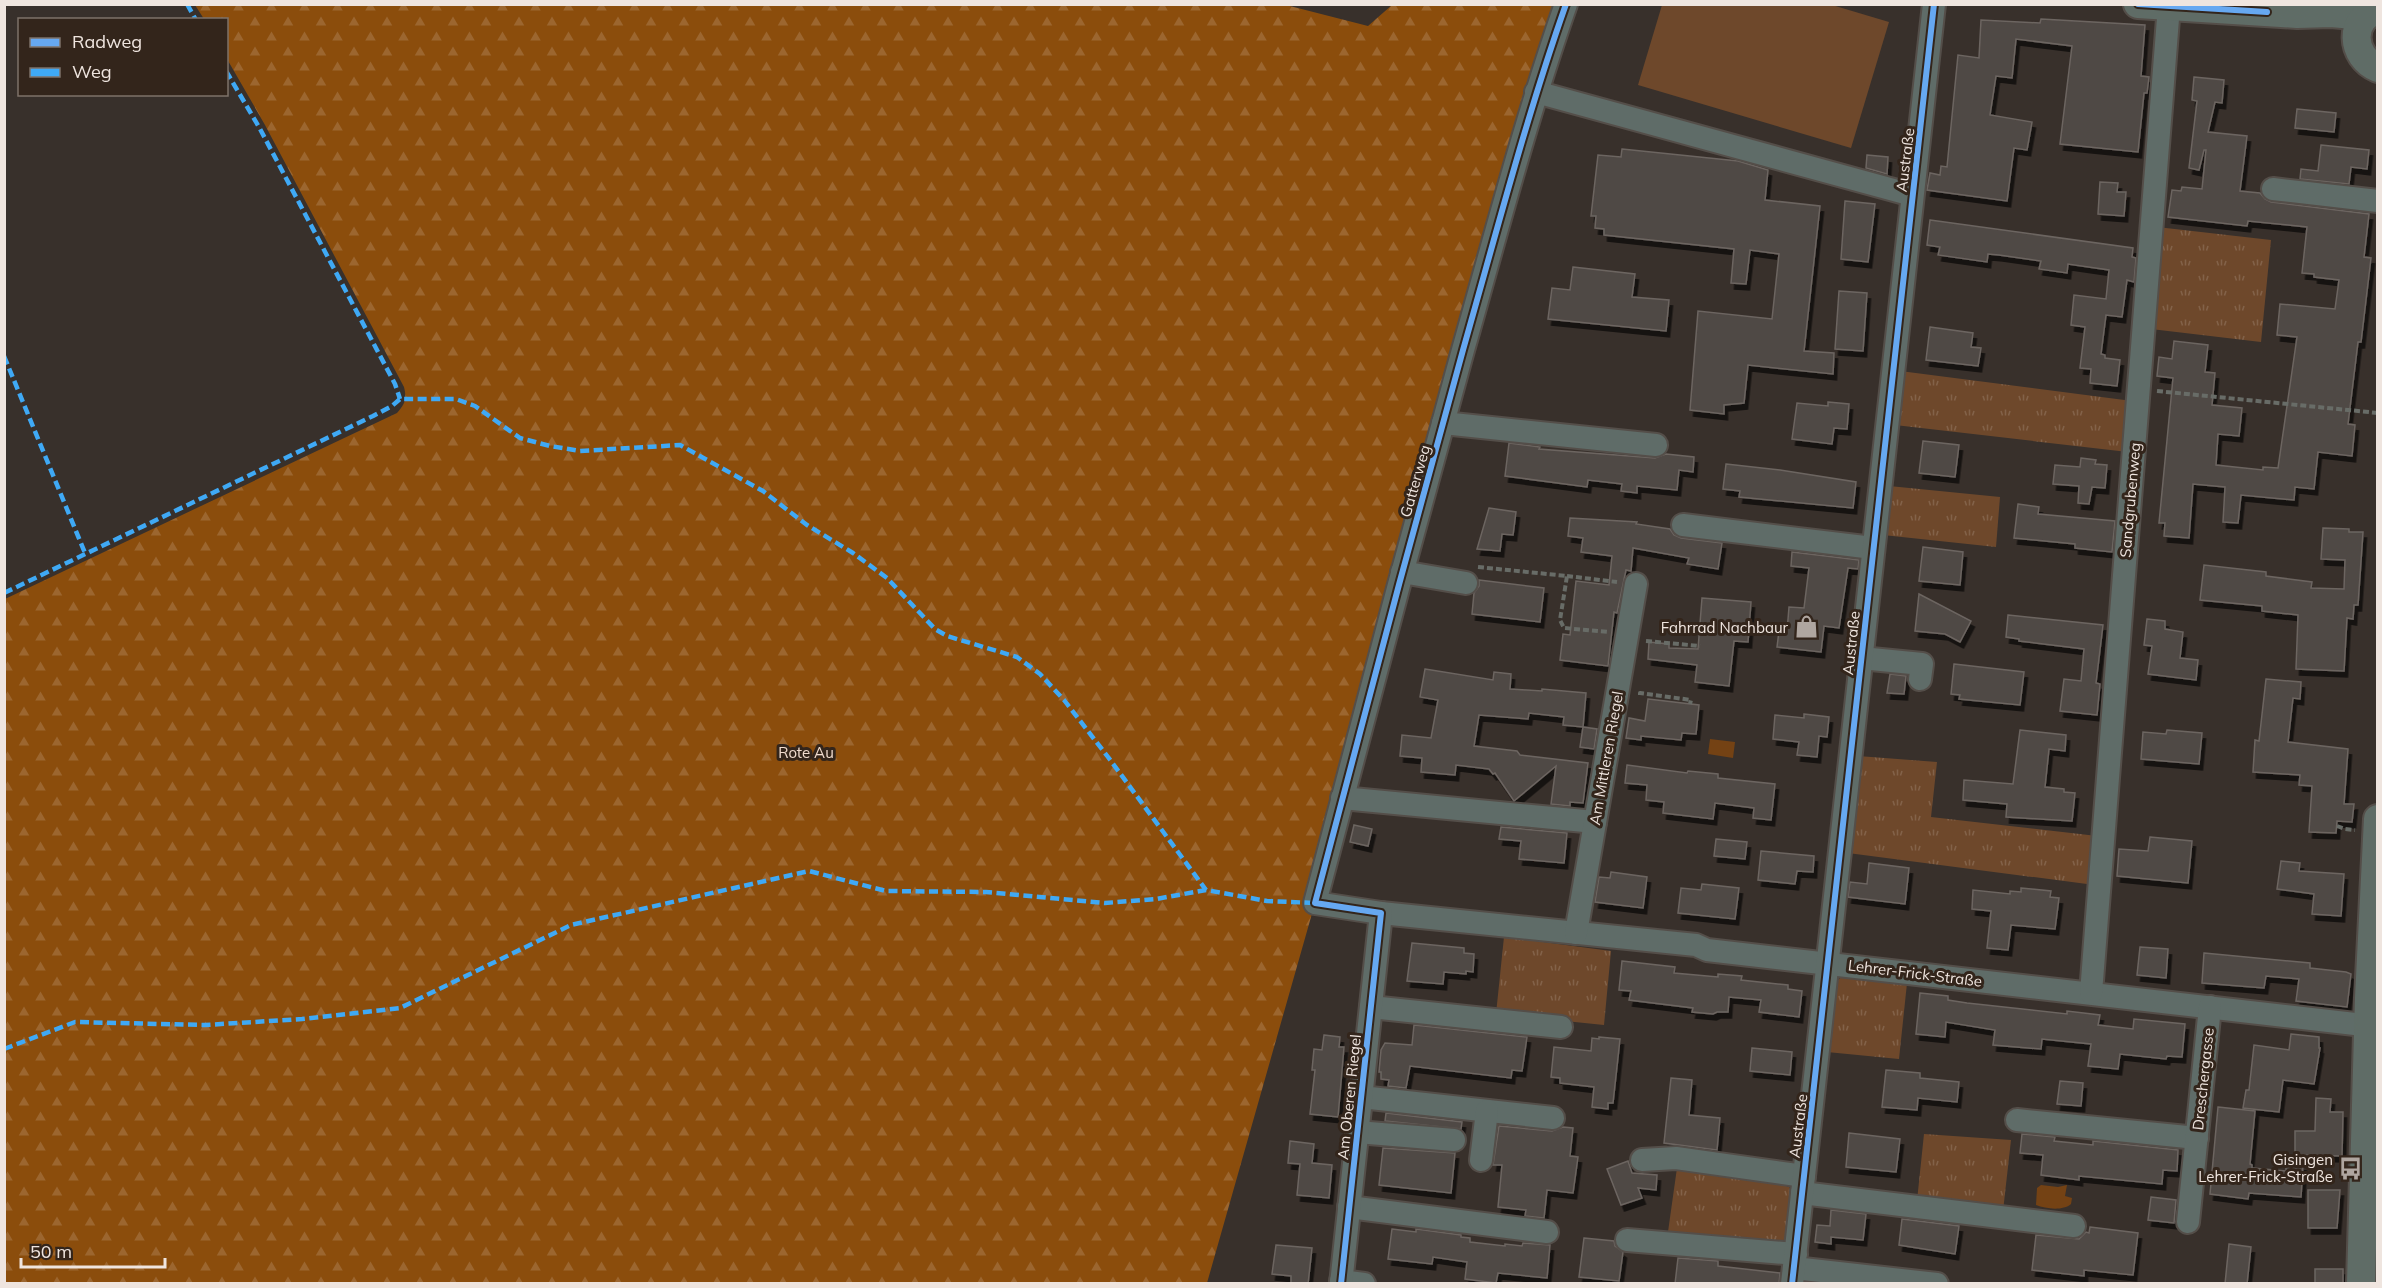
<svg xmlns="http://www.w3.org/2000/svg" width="2382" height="1288" font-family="Mulish,sans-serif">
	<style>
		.grass { fill: url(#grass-tufts) }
		.forest { fill: url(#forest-firs) }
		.pitch { fill: #6e482b }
		.water { fill: #744214 }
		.building { fill: #4f4844; stroke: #6c6561; stroke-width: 1.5; filter: url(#shadow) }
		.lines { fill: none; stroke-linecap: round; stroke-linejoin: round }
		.minor-casing { stroke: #544e49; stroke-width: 26 }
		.major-casing { stroke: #544e49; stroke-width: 32 }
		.path { stroke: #686c67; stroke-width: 4; stroke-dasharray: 6 3; stroke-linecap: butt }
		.minor { stroke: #5f6c68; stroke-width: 22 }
		.major { stroke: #5f6c66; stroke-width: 28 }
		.quiet { stroke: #3fa9f5; stroke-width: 4.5; stroke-dasharray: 9 4.5; stroke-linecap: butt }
		.cycleway-casing { stroke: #33251b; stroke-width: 10 }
		.cycleway { stroke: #66a8f1; stroke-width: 6 }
		.labels { text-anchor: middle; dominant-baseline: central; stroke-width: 6; stroke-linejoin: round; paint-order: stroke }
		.street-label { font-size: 15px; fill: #efe5df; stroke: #33251b }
		.poi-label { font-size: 15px; fill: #efe5df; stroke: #33251b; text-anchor: end }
		.park-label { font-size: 15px; fill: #f2ddcf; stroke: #33251b }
	</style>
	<defs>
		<pattern id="grass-tufts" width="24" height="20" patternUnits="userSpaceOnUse" patternTransform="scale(1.5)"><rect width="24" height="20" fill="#6e482b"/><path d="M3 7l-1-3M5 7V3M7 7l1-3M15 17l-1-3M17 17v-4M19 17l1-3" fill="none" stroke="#836249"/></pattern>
		<pattern id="forest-firs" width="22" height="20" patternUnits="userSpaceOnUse" patternTransform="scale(1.5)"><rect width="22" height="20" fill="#8b4d0c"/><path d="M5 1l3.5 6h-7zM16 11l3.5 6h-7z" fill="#9c662f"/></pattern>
		<filter id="shadow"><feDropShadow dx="3.5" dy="6" stdDeviation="0" flood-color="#0009"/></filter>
	</defs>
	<rect width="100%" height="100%" fill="#38302b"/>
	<!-- grass -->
	<g class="grass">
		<polygon points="2157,227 2271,240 2261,342 2151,329"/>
		<polygon points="1900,371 2132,401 2128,452 1895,425"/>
		<polygon points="1889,486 2000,497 1996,547 1883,535"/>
		<polygon points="1858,756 1937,762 1931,817 2097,836 2091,882 2087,884 1848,853"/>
		<polygon points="1504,937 1611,951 1604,1025 1496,1014"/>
		<polygon points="1847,976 1907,983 1899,1059 1827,1052 1835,983 1840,978"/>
		<polygon points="1924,1134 2011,1140 2003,1211 1917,1201"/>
		<polygon points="1677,1168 1775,1182 1789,1187 1794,1191 1788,1250 1667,1239"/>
	</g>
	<!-- forest -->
	<path class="forest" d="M1282 4 1368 26 1392 5H1556L1315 903 1207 1283 5 1284V599L397 413C405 404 407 399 404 387L265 125 227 59 226 20 204 19 195 5Z"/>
	<!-- pitch -->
	<polygon class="pitch" points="1662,5 1832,5 1889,22 1851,148 1638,85"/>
	<!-- water -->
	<g class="water">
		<polygon points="1710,739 1735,742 1733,758 1708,754"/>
		<path d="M2041 1185 2058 1187 2067 1185 2065 1196 2072 1198 2071 1204C2063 1211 2046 1209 2036 1205L2037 1188Z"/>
	</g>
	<!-- building -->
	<g class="building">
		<polygon points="2041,19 2145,25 2141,76 2149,77 2147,93 2144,93 2138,152 2060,144 2072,46 2016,39 2012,78 1996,76 1990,115 2032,122 2027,150 2014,148 2007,201 1927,190 1930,173 1940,175 1941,166 1947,167 1958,55 1979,58 1981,20 2040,23"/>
		<polygon points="2194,77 2224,80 2222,103 2215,102 2208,132 2247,136 2240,191 2260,193 2265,199 2271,202 2369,214 2364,257 2371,258 2361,342 2358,342 2348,424 2355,425 2352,456 2318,452 2314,489 2295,487 2294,500 2241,495 2238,523 2223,522 2225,487 2193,484 2189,538 2164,536 2165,523 2159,523 2173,378 2157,376 2159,357 2172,359 2174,341 2208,345 2205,372 2215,373 2212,405 2242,408 2239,436 2218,434 2216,465 2263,470 2263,467 2278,468 2297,337 2277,335 2280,304 2335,309 2339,280 2314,277 2314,274 2302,273 2307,227 2248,221 2247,226 2168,217 2172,190 2181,191 2182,187 2202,189 2206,150 2204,150 2199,170 2189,168 2197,101 2192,100"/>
		<polygon points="2297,109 2336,113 2334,132 2295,128"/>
		<polygon points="2321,145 2369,150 2367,169 2351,167 2349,184 2300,179 2301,169 2318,171"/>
		<polygon points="1622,149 1738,161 1768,170 1765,200 1820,206 1804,351 1834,353 1833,374 1748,365 1744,403 1724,405 1724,414 1690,410 1698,311 1772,319 1779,254 1750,250 1746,284 1731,283 1734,249 1604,235 1604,229 1595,228 1596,216 1591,216 1598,155 1621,157"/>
		<polygon points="1867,155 1888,157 1887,174 1866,168"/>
		<polygon points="2100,182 2118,183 2117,192 2126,192 2124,216 2098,214"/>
		<polygon points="1845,201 1875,204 1868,262 1841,259"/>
		<polygon points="1930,220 2133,248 2132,257 2136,258 2134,282 2127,280 2122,317 2106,315 2101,354 2105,355 2105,358 2120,360 2117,386 2090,383 2091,369 2080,368 2085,327 2071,325 2074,295 2106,299 2109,270 2068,264 2067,273 2039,269 2041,261 1999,255 1988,254 1987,262 1938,255 1940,247 1927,245"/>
		<polygon points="1573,267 1635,274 1632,297 1669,300 1666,331 1548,319 1552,288 1570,290"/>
		<polygon points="1839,291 1867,293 1863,351 1835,349"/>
		<polygon points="1930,327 1973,333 1971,347 1981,348 1978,366 1926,360"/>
		<polygon points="1828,402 1849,404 1847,429 1834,428 1832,444 1792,439 1797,403 1828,406"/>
		<polygon points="1923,441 1959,445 1955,477 1919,473"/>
		<polygon points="1509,443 1540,447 1539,449 1655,458 1666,454 1694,457 1693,472 1679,470 1677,490 1637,486 1637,493 1621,491 1622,484 1588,480 1587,487 1505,476"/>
		<polygon points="2081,458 2096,460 2095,464 2107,465 2105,488 2092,487 2089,504 2078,503 2079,486 2053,484 2055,465 2080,467"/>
		<polygon points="1726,464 1780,470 1856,482 1853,508 1739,497 1740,491 1723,489"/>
		<polygon points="2018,504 2039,507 2038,514 2115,521 2112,552 2075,548 2075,544 2014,538"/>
		<polygon points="1489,508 1516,512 1513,535 1502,534 1500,551 1477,549"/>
		<polygon points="1570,518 1637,522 1636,524 1670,529 1674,535 1681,538 1722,543 1718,569 1687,564 1689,558 1633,548 1631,571 1626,570 1617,613 1614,612 1608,666 1560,660 1563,634 1570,635 1576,581 1609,585 1612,556 1581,552 1583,538 1568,536"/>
		<polygon points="2323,528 2349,529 2349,532 2363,532 2358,605 2354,605 2353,619 2347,618 2344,671 2296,669 2298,615 2262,611 2262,606 2200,600 2204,565 2266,572 2266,576 2312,582 2311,588 2344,589 2345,560 2321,559"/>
		<polygon points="1923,547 1963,552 1960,585 1919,581"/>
		<polygon points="1792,552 1859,560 1858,569 1848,568 1839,628 1824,626 1821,652 1777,647 1779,631 1787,632 1789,607 1804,608 1809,568 1791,566"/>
		<polygon points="1479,580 1544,588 1540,622 1472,614 1474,593 1479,586"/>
		<polygon points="1919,594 1971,621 1960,642 1945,634 1915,631"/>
		<polygon points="1702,598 1751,602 1748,642 1734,641 1729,686 1695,682 1697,665 1648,659 1649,642 1669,644 1669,648 1698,649"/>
		<polygon points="2008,615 2103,625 2096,683 2100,684 2097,715 2060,711 2064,679 2081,681 2084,649 2019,641 2019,639 2006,637"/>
		<polygon points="2147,619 2165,621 2165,629 2183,632 2180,658 2198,660 2196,680 2148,674 2152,646 2144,645"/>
		<polygon points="1954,664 2024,672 2020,705 1959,699 1960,695 1951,694"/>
		<polygon points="1425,669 1493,680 1494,672 1511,674 1510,689 1542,691 1542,689 1586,693 1583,727 1563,725 1564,717 1529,713 1528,719 1479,715 1474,746 1517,751 1520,755 1588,763 1583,803 1570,802 1570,806 1551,804 1556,766 1514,801 1495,773 1493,774 1489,769 1456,765 1455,775 1421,772 1422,758 1400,756 1402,735 1431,738 1438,700 1420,697"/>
		<polygon points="1890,674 1906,676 1904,694 1887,693"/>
		<polygon points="2266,679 2301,682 2300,699 2293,698 2288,742 2348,749 2344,804 2354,804 2352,822 2337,821 2336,833 2309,832 2312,786 2299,785 2300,775 2253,772 2255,740 2259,741"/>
		<polygon points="1648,699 1699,705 1696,734 1682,733 1681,740 1641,736 1641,740 1626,738 1629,718 1645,721"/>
		<polygon points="1804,714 1829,717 1827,737 1819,736 1817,757 1797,755 1799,742 1773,739 1775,715 1804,718"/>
		<polygon points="1583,727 1597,729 1594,749 1580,747"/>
		<polygon points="2020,730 2066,735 2065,751 2049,749 2045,787 2064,789 2064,792 2075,793 2072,821 2006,817 2007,804 1963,800 1964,780 2013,784"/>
		<polygon points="2167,730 2202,733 2199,764 2141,759 2143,732 2166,734"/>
		<polygon points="1627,765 1687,773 1688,771 1718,774 1718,778 1775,784 1771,820 1753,818 1754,808 1715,803 1713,819 1663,813 1664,802 1646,800 1647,785 1625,783"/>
		<polygon points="1354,825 1372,829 1368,846 1350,842"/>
		<polygon points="1501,827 1567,833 1564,863 1519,859 1521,841 1499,839"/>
		<polygon points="2150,837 2192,841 2188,883 2117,876 2119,849 2148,851"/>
		<polygon points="1716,839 1747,842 1745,859 1714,856"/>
		<polygon points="1761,851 1814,856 1813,872 1797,871 1795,884 1758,880"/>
		<polygon points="2281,861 2300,863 2299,871 2344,874 2341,916 2312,914 2314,894 2277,889"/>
		<polygon points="1869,863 1909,868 1905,904 1848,897 1850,882 1867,884"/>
		<polygon points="1611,872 1647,877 1643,908 1595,902 1599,877 1610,878"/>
		<polygon points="1702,884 1739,888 1735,919 1678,913 1681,888 1701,890"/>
		<polygon points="2021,888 2051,891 2050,897 2059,898 2055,929 2011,925 2008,950 1987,948 1991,911 1972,909 1973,890 2010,894 2010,891 2021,892"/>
		<polygon points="1412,943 1464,948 1464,953 1474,954 1473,972 1466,971 1466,974 1444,972 1443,984 1407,981"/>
		<polygon points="2140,947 2168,949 2166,978 2137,975"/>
		<polygon points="2204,953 2310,963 2310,968 2346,972 2351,974 2347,1007 2296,1001 2299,979 2266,976 2264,988 2202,983"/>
		<polygon points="1622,961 1675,967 1674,973 1718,977 1718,974 1742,976 1741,980 1788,985 1788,989 1802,991 1799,1017 1759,1012 1761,1000 1729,997 1728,1012 1717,1012 1713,1014 1692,1012 1693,1008 1629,1000 1631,991 1619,990"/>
		<polygon points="1920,993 1948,996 1948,1000 1967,1003 2067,1014 2067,1011 2100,1015 2098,1025 2133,1029 2134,1019 2185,1024 2182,1057 2167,1056 2166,1059 2120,1054 2118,1069 2088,1066 2091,1044 2042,1039 2041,1049 1993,1045 1995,1030 1946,1022 1945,1037 1916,1034"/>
		<polygon points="1414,1025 1527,1037 1522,1071 1512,1070 1511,1078 1410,1066 1406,1088 1388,1086 1389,1080 1381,1079 1381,1072 1379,1072 1381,1050 1385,1043 1412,1045"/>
		<polygon points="2291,1034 2319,1037 2319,1048 2320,1048 2314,1084 2283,1080 2279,1112 2243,1108 2246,1090 2249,1090 2254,1045 2289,1050"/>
		<polygon points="1324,1035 1340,1037 1339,1047 1344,1047 1338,1117 1310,1114 1315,1070 1312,1070 1314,1049 1322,1050"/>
		<polygon points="1599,1037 1620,1039 1613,1103 1608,1103 1608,1109 1592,1107 1594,1087 1560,1083 1560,1078 1551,1077 1554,1047 1591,1051 1592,1038 1599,1039"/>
		<polygon points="1752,1048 1792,1052 1790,1075 1750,1071"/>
		<polygon points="1886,1070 1920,1073 1920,1078 1959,1082 1957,1102 1918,1098 1917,1110 1882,1107"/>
		<polygon points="1671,1078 1692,1080 1689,1115 1720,1118 1717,1150 1664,1143"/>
		<polygon points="2060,1081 2083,1083 2081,1106 2057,1104"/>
		<polygon points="2316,1098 2331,1099 2330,1112 2343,1112 2342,1156 2295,1155 2295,1131 2315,1131"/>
		<polygon points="2218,1107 2255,1111 2250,1164 2252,1165 2252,1168 2286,1171 2286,1164 2303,1165 2301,1197 2249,1193 2248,1199 2210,1194"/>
		<polygon points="1386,1113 1462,1122 1461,1129 1385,1121"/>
		<polygon points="1499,1126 1552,1131 1563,1127 1573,1128 1570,1156 1578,1157 1573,1193 1547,1190 1544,1218 1525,1216 1526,1210 1498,1207 1502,1165 1493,1165"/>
		<polygon points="1849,1133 1900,1139 1896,1172 1846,1167"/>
		<polygon points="2022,1134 2055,1137 2054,1141 2093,1145 2093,1141 2178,1150 2177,1171 2163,1170 2162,1184 2079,1176 2079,1180 2041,1175 2043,1155 2020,1153"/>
		<polygon points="1290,1141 1314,1144 1312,1163 1332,1165 1329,1198 1297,1195 1300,1164 1288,1163"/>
		<polygon points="1383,1148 1455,1153 1451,1193 1379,1185"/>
		<polygon points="1628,1161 1632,1173 1657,1175 1656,1190 1638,1188 1642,1198 1621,1205 1607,1169"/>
		<polygon points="2308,1190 2340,1190 2337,1228 2308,1228"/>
		<polygon points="2151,1197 2176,1200 2174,1223 2148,1220"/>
		<polygon points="1831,1210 1866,1214 1863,1240 1831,1237 1831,1244 1815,1242 1817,1225 1830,1226"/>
		<polygon points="1902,1219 1959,1226 1955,1254 1899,1245"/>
		<polygon points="2090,1227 2138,1233 2133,1275 2084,1270 2084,1276 2032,1270 2036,1235 2079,1239 2086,1232 2089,1233"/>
		<polygon points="1392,1229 1416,1232 1416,1229 1461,1235 1461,1237 1470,1238 1470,1242 1505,1246 1505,1244 1522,1246 1523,1243 1550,1245 1547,1278 1498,1273 1496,1283 1465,1279 1467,1262 1433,1257 1432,1264 1388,1259"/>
		<polygon points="1584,1238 1614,1241 1615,1246 1623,1252 1619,1281 1579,1277"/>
		<polygon points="2229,1244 2251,1247 2247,1284 2225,1284"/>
		<polygon points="1276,1245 1312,1248 1308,1284 1291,1284 1291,1276 1272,1274"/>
		<polygon points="1678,1258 1718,1261 1718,1266 1780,1273 1779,1284 1675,1284"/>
		<rect x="2315" y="1269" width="28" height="15"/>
	</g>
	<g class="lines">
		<defs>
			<g id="minor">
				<path d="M1566 4C1526 118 1496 234 1463 350 1412 534 1363 718 1315 903L1381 913 1696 945 1707 950 2355 1024 2378 1020"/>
				<polyline points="1536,92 1912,195"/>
				<polyline points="2273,189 2378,201"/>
				<polyline points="1443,423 1656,445"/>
				<polyline points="1683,525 1873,548"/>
				<polyline points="1402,572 1466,583"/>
				<polyline points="1861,658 1922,664 1920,679"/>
				<polyline points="1342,798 1595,822"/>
				<polyline points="1576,933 1636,584"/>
				<polyline points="2091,993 2169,6"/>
				<polyline points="1371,1007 1561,1027"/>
				<polyline points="1361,1097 1553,1118"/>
				<polyline points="2017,1120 2197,1138"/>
				<polyline points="1357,1132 1454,1140"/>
				<polyline points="1481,1160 1487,1111"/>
				<polyline points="1642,1160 1676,1158 1804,1176"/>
				<polyline points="1802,1193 2074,1226"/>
				<polyline points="1349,1207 1547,1232"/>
				<polyline points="2188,1222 2210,1007"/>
				<polyline points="1627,1240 1796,1254"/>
				<polyline points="1794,1268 1937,1284"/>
				<polyline points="1341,1281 1364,1284"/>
				<polyline points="1341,1284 1381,913"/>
				<polyline points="1792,1284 1934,4"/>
			</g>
			<g id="major">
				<polyline points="2138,4 2297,14 2331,13 2366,16"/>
				<path d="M2378 9C2348 19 2351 57 2378 68"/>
				<polyline points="2361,1284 2369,998 2378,819"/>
			</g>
		</defs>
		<!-- minor casing -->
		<use href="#minor" class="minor-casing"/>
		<!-- major casing -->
		<use href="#major" class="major-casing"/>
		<!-- path -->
		<g class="path">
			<polyline points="2157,391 2378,413"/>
			<polyline points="1478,567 1567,576 1560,620 1564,628 1609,632"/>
			<polyline points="1567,576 1617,582"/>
			<polyline points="1646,641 1700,646"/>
			<polyline points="1640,695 1640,693 1691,700 1690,704"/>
			<polyline points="2337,826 2345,829 2355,830"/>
		</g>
		<!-- minor -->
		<use href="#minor" class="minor"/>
		<!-- major -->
		<use href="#major" class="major"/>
		<!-- quiet -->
		<g class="quiet">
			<polyline points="187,4 196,20"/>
			<polyline points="226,71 259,127 395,384 400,399"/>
			<polyline points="4,356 85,553"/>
			<polyline points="4,593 373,416 392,406 400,399 456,399 475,406 520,438 550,446 580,451 680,445 763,491 807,525 853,553 887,578 935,629 947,636 1017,657 1040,674 1064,700 1108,757 1206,890"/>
			<polyline points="4,1049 75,1022 205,1025 302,1019 400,1008 571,925 809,871 886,891 986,892 1105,903 1156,899 1206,890 1267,901 1315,903"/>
		</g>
		<defs>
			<g id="cycleway">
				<polyline points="2138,4 2267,12"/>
				<path d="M1341 1284 1381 913 1315 903C1363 718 1412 534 1463 350 1496 234 1526 118 1566 4"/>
				<polyline points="1792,1284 1934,4"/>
			</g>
		</defs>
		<!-- cycleway casing -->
		<use href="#cycleway" class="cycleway-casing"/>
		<!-- cycleway -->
		<use href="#cycleway" class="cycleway"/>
	</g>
	<!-- icons -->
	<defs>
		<symbol id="shop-bare" viewBox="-9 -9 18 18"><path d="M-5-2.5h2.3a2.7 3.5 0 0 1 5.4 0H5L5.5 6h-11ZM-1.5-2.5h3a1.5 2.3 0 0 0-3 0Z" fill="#afa6a0" stroke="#33251b" stroke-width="2.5" paint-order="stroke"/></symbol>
		<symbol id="bus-bare" viewBox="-9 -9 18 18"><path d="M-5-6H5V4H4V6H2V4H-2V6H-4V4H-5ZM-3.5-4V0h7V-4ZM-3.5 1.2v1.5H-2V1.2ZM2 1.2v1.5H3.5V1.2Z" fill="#afa6a0" stroke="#33251b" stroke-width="2.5" paint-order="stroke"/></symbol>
	</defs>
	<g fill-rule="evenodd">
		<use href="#shop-bare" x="1790" y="610" width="33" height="33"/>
		<use href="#bus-bare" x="2334" y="1152" width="33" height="33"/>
	</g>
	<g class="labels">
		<!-- street labels -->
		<g class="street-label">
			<text transform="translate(1905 160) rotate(-83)">Austraße</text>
			<text transform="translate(1415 481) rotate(-74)">Gatterweg</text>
			<text transform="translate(2130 500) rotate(-85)">Sandgrubenweg</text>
			<text transform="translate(1851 643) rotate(-84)">Austraße</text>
			<text transform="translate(1606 758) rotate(-80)">Am Mittleren Riegel</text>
			<text transform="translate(1915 973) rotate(7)">Lehrer-Frick-Straße</text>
			<text transform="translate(2203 1079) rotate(-84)">Dreschergasse</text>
			<text transform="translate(1349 1097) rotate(-84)">Am Oberen Riegel</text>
			<text transform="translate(1798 1126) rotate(-83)">Austraße</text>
		</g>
		<!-- poi labels -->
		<g class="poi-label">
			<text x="1788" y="627">Fahrrad Nachbaur</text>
			<text x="2333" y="1159">Gisingen<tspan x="2333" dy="17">Lehrer-Frick-Straße</tspan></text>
		</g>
		<!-- park labels -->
		<g class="park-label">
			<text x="806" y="752">Rote Au</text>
		</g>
	</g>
	<!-- border -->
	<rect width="2382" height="1288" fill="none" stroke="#efe5df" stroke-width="12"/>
	<!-- legend -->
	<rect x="18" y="18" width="210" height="78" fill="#33251b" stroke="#7e7269" stroke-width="1.5"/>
	<rect x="30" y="38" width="30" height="9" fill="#66a8f1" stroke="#7e7269" stroke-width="1.5"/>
	<text x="72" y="48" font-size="18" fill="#efe5df">Radweg</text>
	<rect x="30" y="68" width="30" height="9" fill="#3fa9f5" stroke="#7e7269" stroke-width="1.5"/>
	<text x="72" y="78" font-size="18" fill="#efe5df">Weg</text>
	<!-- scale -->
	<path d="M21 1258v9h144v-9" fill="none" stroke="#efe5df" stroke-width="3"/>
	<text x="30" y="1258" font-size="18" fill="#efe5df" stroke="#33251b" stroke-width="4.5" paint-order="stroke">50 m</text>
</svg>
